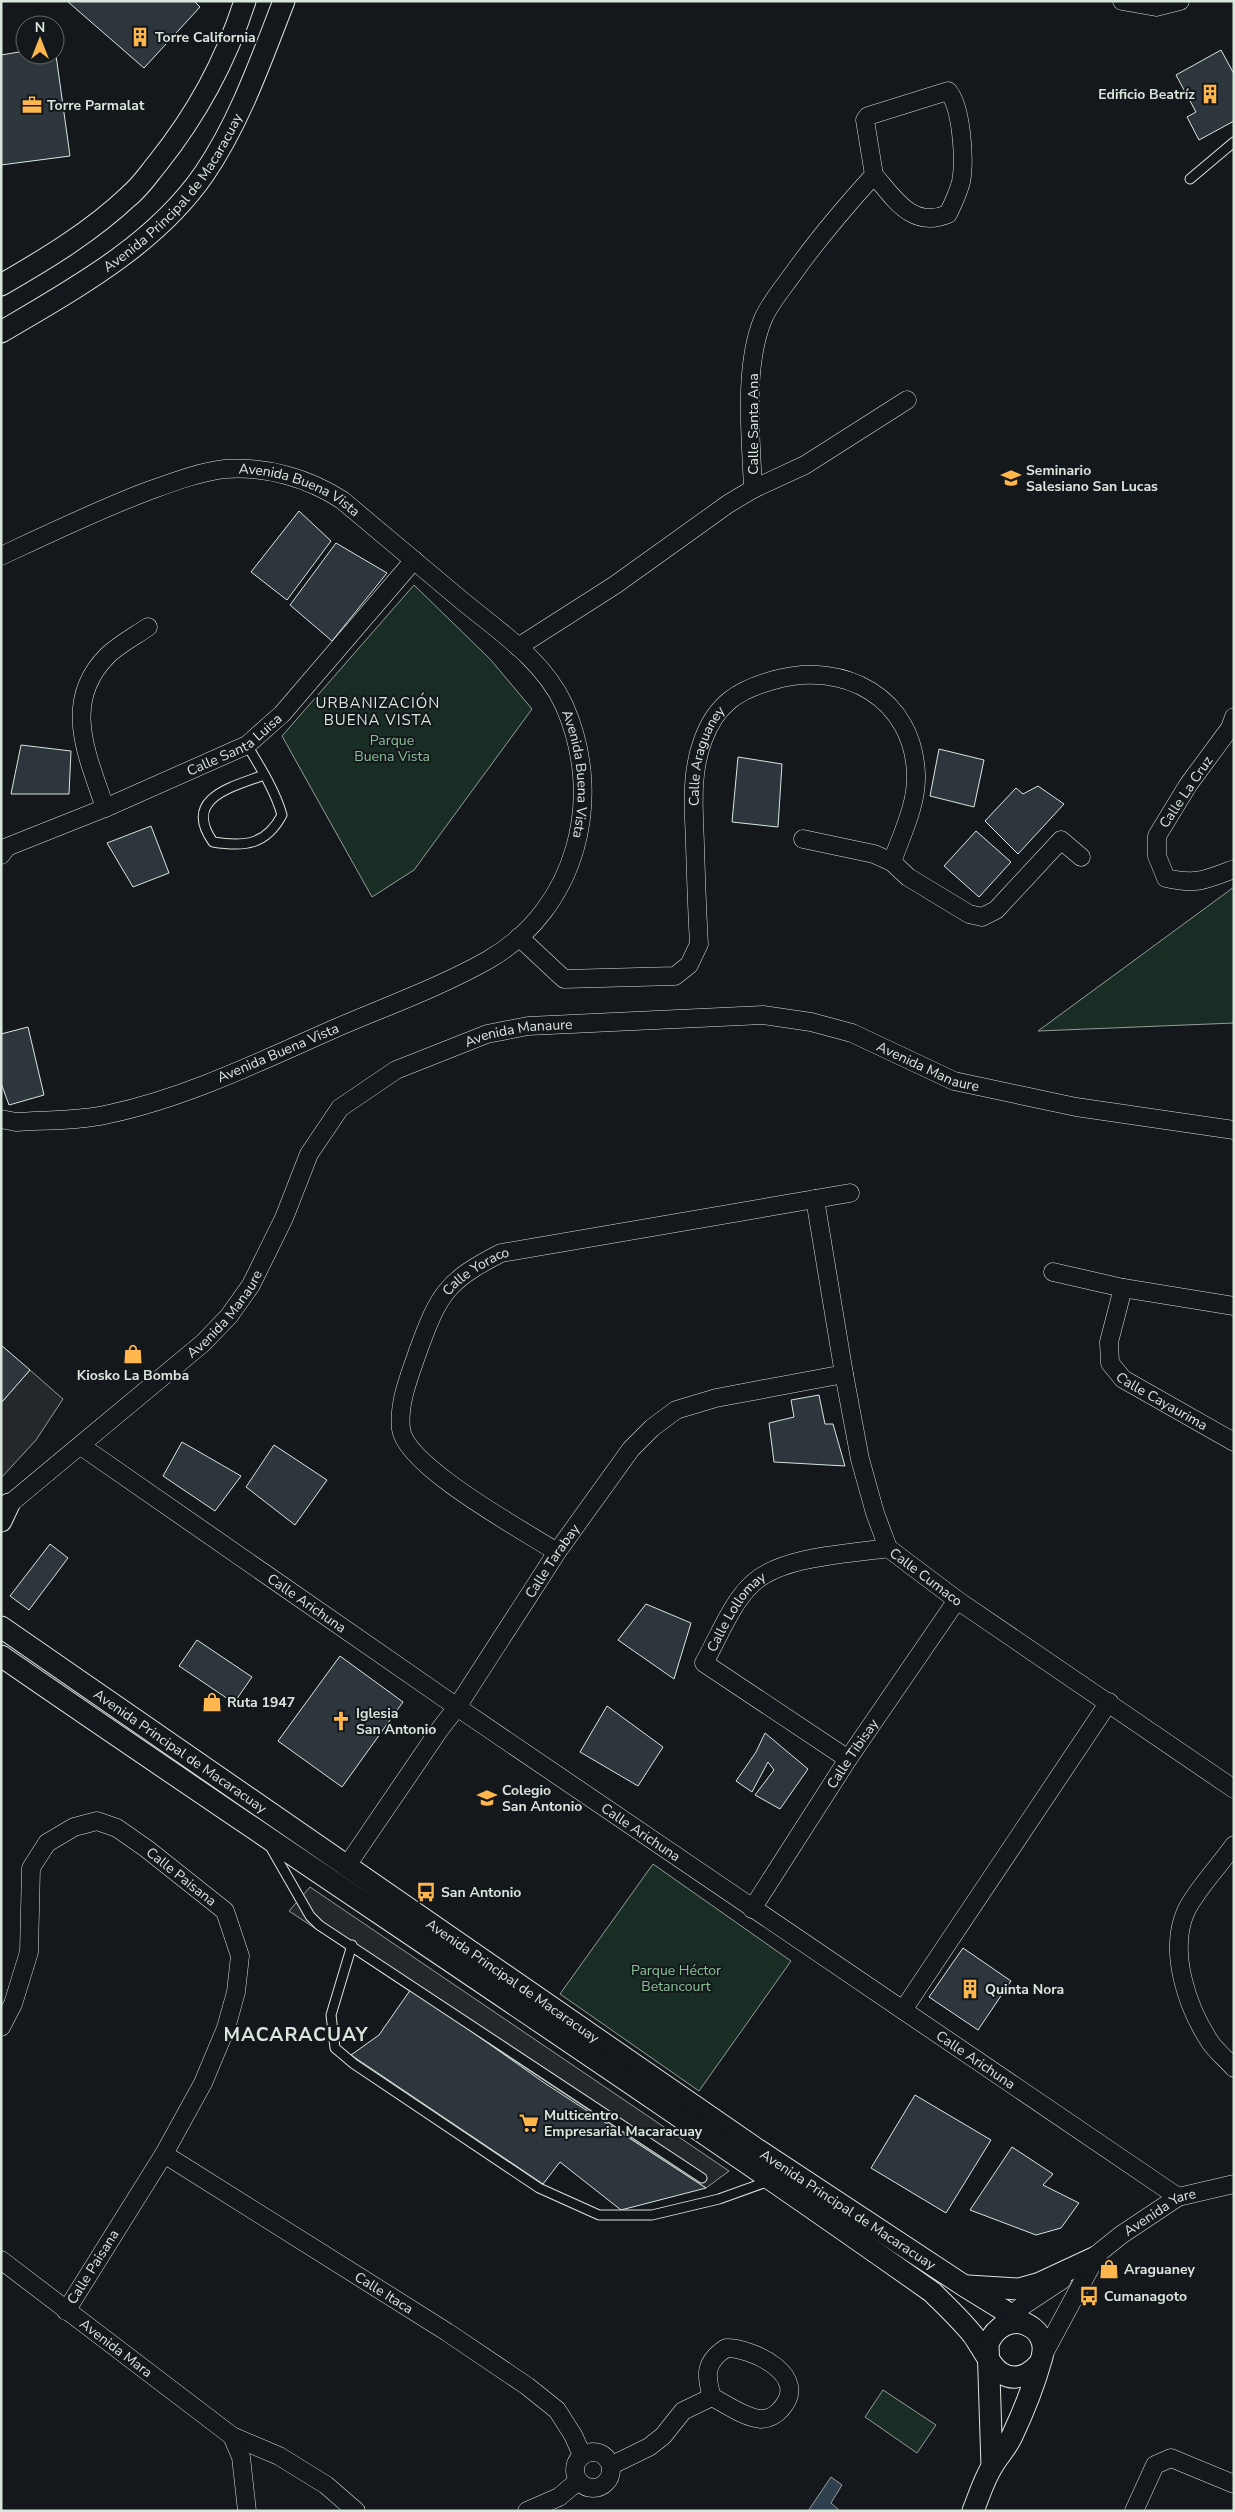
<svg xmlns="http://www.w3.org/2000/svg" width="1235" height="2512" font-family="'Nunito Sans',sans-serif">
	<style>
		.green { fill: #1a2d24; stroke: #939e99 }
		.parking { fill: #24282b; stroke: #939e99 }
		.water { fill: #2f3f4d; stroke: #939e99 }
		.building { fill: #2c363c; stroke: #d8e6dc }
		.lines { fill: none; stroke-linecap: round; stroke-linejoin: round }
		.service-casing { stroke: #d8e6dc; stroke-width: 11 }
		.minor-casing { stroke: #d8e6dc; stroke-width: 19 }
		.tertiary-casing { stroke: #d8e6dc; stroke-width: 23 }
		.service { stroke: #14181c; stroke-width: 9 }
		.minor { stroke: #14181c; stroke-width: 18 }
		.tertiary { stroke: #14181c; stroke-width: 21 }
		.labels { text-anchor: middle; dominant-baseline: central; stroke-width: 4; stroke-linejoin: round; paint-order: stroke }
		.poi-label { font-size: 14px; font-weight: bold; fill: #d8e6dc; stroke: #14181c; text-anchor: start }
		.street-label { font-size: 14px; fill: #d8e6dc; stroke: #14181c }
		.park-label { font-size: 14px; fill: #8ac095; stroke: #14181c }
		.neighbourhood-label { font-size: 15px; letter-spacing: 1px; fill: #d8e6dc; stroke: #14181c }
		.district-label { font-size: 19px; font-weight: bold; letter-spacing: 1px; fill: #d8e6dc; stroke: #14181c }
	</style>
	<rect width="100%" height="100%" fill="#14181c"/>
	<!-- green -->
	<g class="green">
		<polygon points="414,585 490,659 532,709 414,870 372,897 282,736"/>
		<polygon points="1234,887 1234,1023 1038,1031"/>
		<polygon points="653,1864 791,1961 699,2091 560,1994"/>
		<polygon points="883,2390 936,2425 917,2453 865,2417"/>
	</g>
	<!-- parking -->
	<g class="parking">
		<polygon points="30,1370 63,1399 36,1440 1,1478 1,1403"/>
		<polygon points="310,1887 729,2171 706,2188 289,1911"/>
	</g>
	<!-- water -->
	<polygon class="water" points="831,2477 842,2485 831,2503 840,2511 808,2511"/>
	<!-- building -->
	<g class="building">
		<polygon points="67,1 194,1 200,7 144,68"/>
		<polygon points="55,48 70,156 1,165 1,55 25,51 25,55 55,55"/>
		<polygon points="1221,50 1234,74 1234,121 1199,140 1187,117 1196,112 1176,75"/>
		<polygon points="299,511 331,541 287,600 251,572"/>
		<polygon points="336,543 387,573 332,641 290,605"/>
		<polygon points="21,745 71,751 69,794 11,794"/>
		<polygon points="939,749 984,760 974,807 930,796"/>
		<polygon points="738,757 782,764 778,827 732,822"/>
		<polygon points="1038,786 1064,804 1018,854 985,821 1016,788 1023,794"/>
		<polygon points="151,826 169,873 133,887 107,843"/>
		<polygon points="976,831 1011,862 979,897 944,866"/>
		<polygon points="28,1027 44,1095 9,1105 1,1083 1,1034"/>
		<polygon points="1,1345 30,1370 1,1403"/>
		<polygon points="819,1395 825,1424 833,1424 845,1466 774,1462 769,1423 794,1417 791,1400"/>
		<polygon points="182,1442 241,1476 215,1511 163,1476"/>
		<polygon points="274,1445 327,1480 295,1525 246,1487"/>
		<polygon points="50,1544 68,1558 29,1610 10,1596"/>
		<polygon points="646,1604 691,1623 674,1679 618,1640"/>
		<polygon points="197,1640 252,1677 234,1703 179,1666"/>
		<polygon points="340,1656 403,1702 342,1787 278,1741"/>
		<polygon points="607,1706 663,1747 638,1786 580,1752"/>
		<polygon points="765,1733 808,1769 780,1809 755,1795 774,1770 768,1762 752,1792 736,1781 756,1752"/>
		<polygon points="963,1948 1011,1981 978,2030 929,1997"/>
		<polygon points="411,1989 546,2084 706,2188 621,2210 560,2162 543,2184 351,2055 379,2035"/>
		<polygon points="915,2095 991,2140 946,2213 871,2168"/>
		<polygon points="1012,2147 1053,2174 1043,2185 1079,2203 1061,2228 1036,2235 970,2210"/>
	</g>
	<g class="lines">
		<defs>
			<g id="service">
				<polyline points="1190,179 1234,142"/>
				<path d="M247 745C260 767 275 790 282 815 266 845 245 847 213 842 182 798 232 787 264 775"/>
				<polyline points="271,1848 310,1916 319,1925 702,2178"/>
				<polyline points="352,1945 331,2015 335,2048 354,2064 539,2188 599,2215 652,2215 719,2199 769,2181"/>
			</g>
			<g id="minor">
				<polyline points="1122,1 1156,7 1180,1"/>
				<polyline points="753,489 805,465 907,400"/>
				<path id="s1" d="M1 556C50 533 98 510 148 491 173 482 199 472 225 469 266 466 308 478 342 500 381 533 421 566 460 599 497 630 543 659 564 705 605 797 578 908 488 960 440 987 387 1006 336 1028 263 1060 188 1097 109 1114 80 1121 46 1120 16 1122L1 1119"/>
				<path d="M518 647 615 585 728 504 753 489C751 438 743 367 763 319 769 305 781 290 790 278 816 241 844 208 874 175L865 120 868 116 948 91C962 107 965 161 961 182 958 193 953 204 948 214 912 229 895 199 874 175"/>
				<path d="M1234 717 1230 728 1188 785 1157 836V856L1166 878C1196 885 1206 880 1234 869"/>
				<path d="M105 808C88 756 61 703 107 656 118 645 135 636 148 627"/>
				<polyline points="803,839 874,854 892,862 908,877 969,914 982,917 996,910 1061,840 1081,857"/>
				<path id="s2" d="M1 855 7 847 105 808 247 745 282 714 414 560"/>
				<path id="s3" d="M519 937 564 979 675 976 689 965 699 944C697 911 696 878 695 845 694 810 690 774 703 740 716 704 738 690 774 680 844 660 914 698 916 775 917 804 902 834 892 862"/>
				<path id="s4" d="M815 1199 844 1374 860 1459 875 1513 888 1548 957 1600 1234 1789"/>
				<polyline points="1053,1272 1123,1288 1234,1306"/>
				<path id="s5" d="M1123 1288 1109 1342 1110 1363 1123 1379 1234 1442"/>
				<path id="s6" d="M81 1446 457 1707 1178 2197"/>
				<path id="s7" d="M1 1511 203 1343 229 1316 251 1285 284 1218 309 1154 340 1108 396 1070 487 1034 528 1026 763 1015 811 1022 852 1033 954 1081 1076 1107 1234 1130"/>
				<path id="s8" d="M557 1552C524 1531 405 1466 401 1429 398 1402 410 1375 418 1351 439 1294 446 1281 501 1253L850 1193"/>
				<path id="s9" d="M848 1759 704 1663C717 1640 732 1602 752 1584 781 1556 848 1554 888 1548"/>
				<path d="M1234 1845C1220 1865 1196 1890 1186 1911 1168 1951 1187 2007 1210 2042 1217 2052 1226 2059 1234 2068"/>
				<path id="s10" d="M346 1867 440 1729 457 1707 557 1552 631 1449 652 1428 676 1410 716 1398 844 1374"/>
				<path id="s11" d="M752 1909 848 1759 957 1600"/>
				<polyline points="903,2010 1109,1702"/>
				<path id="s12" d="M1 2027 13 2004 29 1952 31 1868 47 1843 74 1827 97 1821 117 1828 147 1849 225 1911 240 1956 236 1992 226 2028 203 2083 164 2154 66 2311"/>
				<path id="s13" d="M164 2154 447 2332 527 2386 557 2410 573 2435 582 2455"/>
				<path id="s14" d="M1 2260 232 2436 279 2456 326 2485 356 2511"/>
				<path id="s15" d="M1085 2264 1121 2235 1178 2197 1234 2184"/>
				<polyline points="1002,2324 1021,2307 1062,2280"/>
				<path d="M726 2348C753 2348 811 2376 781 2409 776 2415 768 2419 761 2419 745 2418 726 2404 712 2397 705 2374 705 2362 726 2348Z"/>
				<polyline points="1041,2359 1096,2257"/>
				<polyline points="232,2436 241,2457 247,2511"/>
				<circle cx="593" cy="2470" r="18"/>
				<polyline points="612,2465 649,2447 663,2436 683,2411 712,2397"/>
				<polyline points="527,2511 559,2497 578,2481"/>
				<polyline points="1134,2511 1155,2465 1171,2458 1234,2484"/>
			</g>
			<g id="tertiary">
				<path d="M1 285C46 259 91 232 129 196 140 187 148 175 157 164 197 114 225 63 245 1"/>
				<path id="s16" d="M1 332C74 289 155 245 204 174 240 121 261 60 284 1"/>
				<polyline points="1,1521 9,1504"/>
				<path id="s17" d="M1 1627 755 2148 963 2285 1031 2327"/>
				<path d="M1 1656C311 1870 625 2075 932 2292 946 2306 961 2320 973 2335 981 2346 991 2367 1001 2373 1015 2382 1029 2375 1039 2364"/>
				<polyline points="968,2286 1019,2289 1040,2283 1096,2257"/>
				<path d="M973 2511C979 2496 984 2479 993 2465 999 2455 1007 2447 1012 2436 1023 2413 1035 2382 1042 2357 1051 2324 1004 2306 988 2344L992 2467"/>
			</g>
		</defs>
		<!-- service casing -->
		<use href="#service" class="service-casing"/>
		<!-- minor casing -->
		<use href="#minor" class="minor-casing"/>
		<!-- tertiary casing -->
		<use href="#tertiary" class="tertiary-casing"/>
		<!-- service -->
		<use href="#service" class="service"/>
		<!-- minor -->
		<use href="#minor" class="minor"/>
		<!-- tertiary -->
		<use href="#tertiary" class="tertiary"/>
	</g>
	<!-- icons -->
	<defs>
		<symbol id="building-bare" viewBox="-9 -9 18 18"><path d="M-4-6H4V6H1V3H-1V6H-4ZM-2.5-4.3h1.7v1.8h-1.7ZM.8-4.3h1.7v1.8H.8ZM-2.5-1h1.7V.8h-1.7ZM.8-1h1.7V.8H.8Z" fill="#ffb74d" stroke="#14181c" stroke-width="2.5" paint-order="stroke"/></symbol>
		<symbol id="office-bare" viewBox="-9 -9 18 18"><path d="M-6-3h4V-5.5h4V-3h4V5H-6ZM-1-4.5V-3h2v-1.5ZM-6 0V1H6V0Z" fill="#ffb74d" stroke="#14181c" stroke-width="2.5" paint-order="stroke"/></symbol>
		<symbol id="university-bare" viewBox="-9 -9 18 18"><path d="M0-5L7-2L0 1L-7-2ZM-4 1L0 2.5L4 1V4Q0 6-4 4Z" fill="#ffb74d" stroke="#14181c" stroke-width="2.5" paint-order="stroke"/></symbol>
		<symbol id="shop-bare" viewBox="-9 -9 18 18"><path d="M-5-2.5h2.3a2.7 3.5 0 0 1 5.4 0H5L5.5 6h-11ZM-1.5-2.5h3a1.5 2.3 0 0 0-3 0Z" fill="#ffb74d" stroke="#14181c" stroke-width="2.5" paint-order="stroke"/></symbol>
		<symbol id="church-bare" viewBox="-9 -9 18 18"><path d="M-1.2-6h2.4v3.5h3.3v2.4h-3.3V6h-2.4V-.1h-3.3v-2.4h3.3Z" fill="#ffb74d" stroke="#14181c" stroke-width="2.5" paint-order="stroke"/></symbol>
		<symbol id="school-bare" viewBox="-9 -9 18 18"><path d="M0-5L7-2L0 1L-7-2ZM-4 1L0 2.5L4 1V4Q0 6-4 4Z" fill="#ffb74d" stroke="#14181c" stroke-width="2.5" paint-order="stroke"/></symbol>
		<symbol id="bus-bare" viewBox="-9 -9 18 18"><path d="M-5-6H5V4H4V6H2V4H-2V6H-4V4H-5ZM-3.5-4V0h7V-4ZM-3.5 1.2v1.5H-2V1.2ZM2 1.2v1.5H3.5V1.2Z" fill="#ffb74d" stroke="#14181c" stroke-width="2.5" paint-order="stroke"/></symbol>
		<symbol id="supermarket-bare" viewBox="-9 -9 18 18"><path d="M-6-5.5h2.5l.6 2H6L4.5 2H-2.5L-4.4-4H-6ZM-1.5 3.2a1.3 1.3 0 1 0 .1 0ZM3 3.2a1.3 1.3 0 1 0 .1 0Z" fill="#ffb74d" stroke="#14181c" stroke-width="2.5" paint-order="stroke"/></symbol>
	</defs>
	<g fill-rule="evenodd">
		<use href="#building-bare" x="126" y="23" width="28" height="28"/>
		<use href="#building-bare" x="1196" y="80" width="28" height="28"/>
		<use href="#office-bare" x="18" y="91" width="28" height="28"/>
		<use href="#university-bare" x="997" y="464" width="28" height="28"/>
		<use href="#shop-bare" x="119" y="1340" width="28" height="28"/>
		<use href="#shop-bare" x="198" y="1688" width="28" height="28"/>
		<use href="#church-bare" x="327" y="1707" width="28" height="28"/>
		<use href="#school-bare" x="473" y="1784" width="28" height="28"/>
		<use href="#bus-bare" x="412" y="1878" width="28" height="28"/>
		<use href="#building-bare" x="956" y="1975" width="28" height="28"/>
		<use href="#supermarket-bare" x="515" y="2109" width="28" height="28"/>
		<use href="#shop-bare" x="1095" y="2255" width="28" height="28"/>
		<use href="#bus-bare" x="1075" y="2282" width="28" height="28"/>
	</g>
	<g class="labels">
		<!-- poi labels -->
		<g class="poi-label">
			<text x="155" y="37">Torre California</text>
			<text x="1195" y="94" text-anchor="end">Edificio Beatríz</text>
			<text x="47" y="105">Torre Parmalat</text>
			<text x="1026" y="470">Seminario<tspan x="1026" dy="16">Salesiano San Lucas</tspan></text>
			<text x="133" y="1375" text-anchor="middle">Kiosko La Bomba</text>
			<text x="227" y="1702">Ruta 1947</text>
			<text x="356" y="1713">Iglesia<tspan x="356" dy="16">San Antonio</tspan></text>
			<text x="502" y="1790">Colegio<tspan x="502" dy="16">San Antonio</tspan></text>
			<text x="441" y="1892">San Antonio</text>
			<text x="985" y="1989">Quinta Nora</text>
			<text x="544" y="2115">Multicentro<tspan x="544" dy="16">Empresarial Macaracuay</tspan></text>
			<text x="1124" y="2269">Araguaney</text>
			<text x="1104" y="2296">Cumanagoto</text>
		</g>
		<!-- street labels -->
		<g class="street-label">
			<text stroke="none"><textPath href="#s16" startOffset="225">Avenida Principal de Macaracuay</textPath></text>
			<text transform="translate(753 424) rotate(-90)">Calle Santa Ana</text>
			<text stroke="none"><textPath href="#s1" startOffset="320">Avenida Buena Vista</textPath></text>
			<text stroke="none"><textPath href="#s2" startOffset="260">Calle Santa Luisa</textPath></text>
			<text stroke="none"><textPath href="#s3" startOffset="404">Calle Araguaney</textPath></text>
			<text stroke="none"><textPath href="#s1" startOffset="739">Avenida Buena Vista</textPath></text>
			<text transform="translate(1186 792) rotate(-56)">Calle La Cruz</text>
			<text stroke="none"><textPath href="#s7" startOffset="734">Avenida Manaure</textPath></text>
			<text transform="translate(278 1053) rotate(-23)">Avenida Buena Vista</text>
			<text stroke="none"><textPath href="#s7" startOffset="1154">Avenida Manaure</textPath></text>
			<text stroke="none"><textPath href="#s8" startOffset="385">Calle Yoraco</textPath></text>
			<text stroke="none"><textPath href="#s7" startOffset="299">Avenida Manaure</textPath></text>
			<text stroke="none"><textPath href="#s5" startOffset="142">Calle Cayaurima</textPath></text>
			<text stroke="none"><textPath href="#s10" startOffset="369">Calle Tarabay</textPath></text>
			<text stroke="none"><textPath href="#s4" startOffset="405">Calle Cumaco</textPath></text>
			<text stroke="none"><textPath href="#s6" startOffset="275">Calle Arichuna</textPath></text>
			<text stroke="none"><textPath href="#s9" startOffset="234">Calle Lollomay</textPath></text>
			<text stroke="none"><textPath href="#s17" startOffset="218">Avenida Principal de Macaracuay</textPath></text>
			<text stroke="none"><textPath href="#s11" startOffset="185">Calle Tibisay</textPath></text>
			<text stroke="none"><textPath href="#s6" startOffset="680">Calle Arichuna</textPath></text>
			<text stroke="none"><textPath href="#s12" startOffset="351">Calle Paisana</textPath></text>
			<text stroke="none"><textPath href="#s17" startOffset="622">Avenida Principal de Macaracuay</textPath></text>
			<text stroke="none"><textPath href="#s6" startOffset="1085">Calle Arichuna</textPath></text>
			<text stroke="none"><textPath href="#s17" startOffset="1028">Avenida Principal de Macaracuay</textPath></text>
			<text stroke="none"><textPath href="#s15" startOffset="92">Avenida Yare</textPath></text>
			<text transform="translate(93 2267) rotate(-58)">Calle Paisana</text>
			<text stroke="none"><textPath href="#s13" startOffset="260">Calle Itaca</textPath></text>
			<text stroke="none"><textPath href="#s14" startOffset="145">Avenida Mara</textPath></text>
		</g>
		<!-- park labels -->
		<g class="park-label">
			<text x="392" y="740">Parque<tspan x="392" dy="16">Buena Vista</tspan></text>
			<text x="676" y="1970">Parque Héctor<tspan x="676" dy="16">Betancourt</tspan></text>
		</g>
		<!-- neighbourhood labels -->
		<g class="neighbourhood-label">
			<text x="378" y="703">URBANIZACIÓN<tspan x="378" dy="17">BUENA VISTA</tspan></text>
		</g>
		<!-- district labels -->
		<g class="district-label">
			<text x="296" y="2035">MACARACUAY</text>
		</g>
	</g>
	<!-- border -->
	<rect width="1235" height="2512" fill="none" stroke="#d8e6dc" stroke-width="5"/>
	<!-- north arrow -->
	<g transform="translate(40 40)"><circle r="24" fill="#14181c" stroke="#626a69"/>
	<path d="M0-4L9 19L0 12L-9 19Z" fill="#ffb74d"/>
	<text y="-8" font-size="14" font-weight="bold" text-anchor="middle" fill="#d8e6dc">N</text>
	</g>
</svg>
